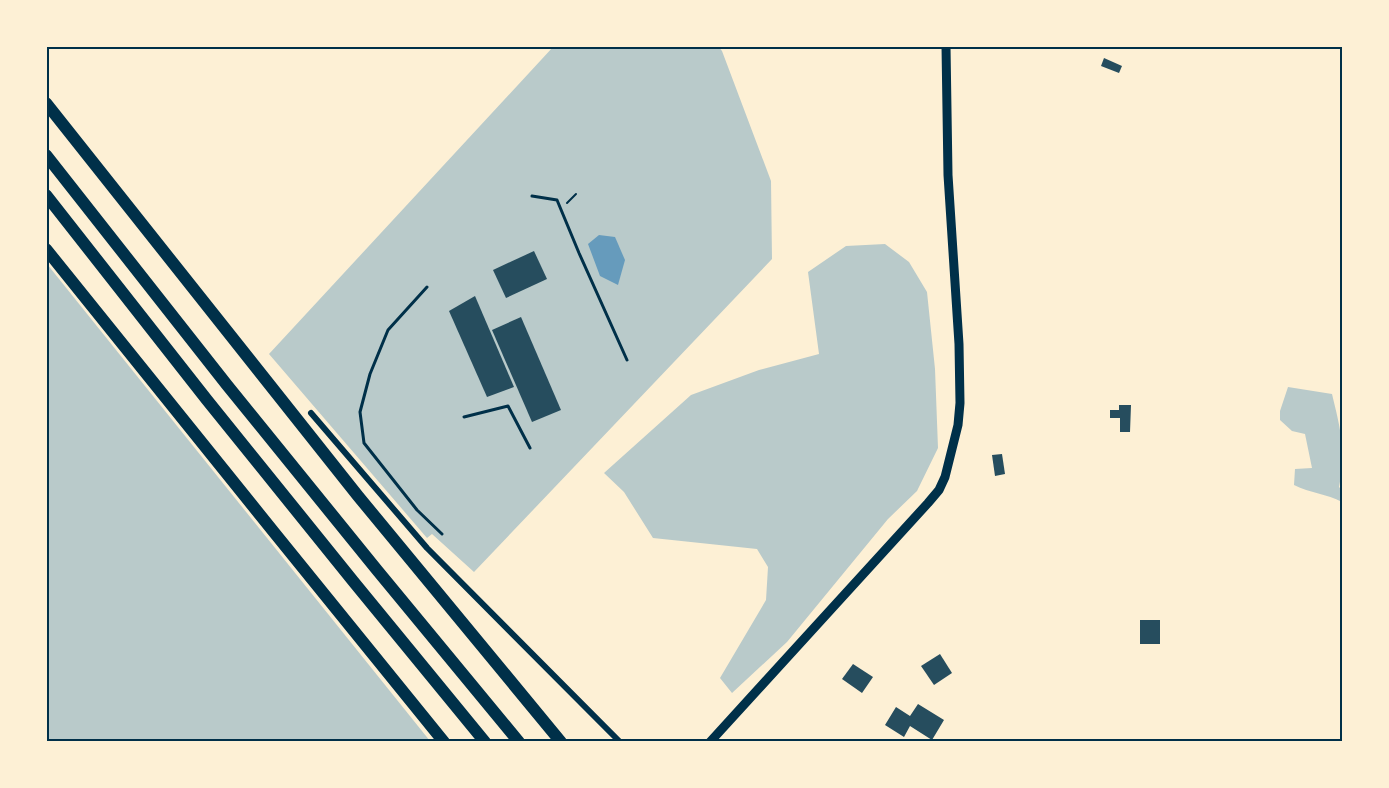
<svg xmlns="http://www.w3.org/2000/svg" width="1389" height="788" font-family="Cabin,sans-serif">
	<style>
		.green { fill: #b9caca }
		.water { fill: #669bbc }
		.building { fill: #264d5e }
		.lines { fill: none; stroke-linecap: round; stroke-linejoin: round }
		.path { stroke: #003049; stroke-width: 2 }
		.service { stroke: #003049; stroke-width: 3 }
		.minor { stroke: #003049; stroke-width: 6 }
		.secondary { stroke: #003049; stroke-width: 9 }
		.motorway { stroke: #003049; stroke-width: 12 }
		.neatline { fill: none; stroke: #003049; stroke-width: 2 }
	</style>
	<rect width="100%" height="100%" fill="#fdf0d5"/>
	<!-- green -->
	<g class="green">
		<polygon points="718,46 722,51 771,181 772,259 474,572 432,534 427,538 269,354 553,47"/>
		<polygon points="885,244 909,262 927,292 935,369 938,448 917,491 888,519 787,642 732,693 720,678 766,600 768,567 757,549 653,538 624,492 604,473 691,395 759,370 819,354 808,272 846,246"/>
		<polygon points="47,264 430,741 47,741"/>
		<path d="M1288 387 1332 394C1340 428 1347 451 1339 487L1342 490V502C1327 494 1310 493 1294 485L1295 469 1312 468 1305 434 1292 431 1280 420V411Z"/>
	</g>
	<!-- water -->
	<polygon class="water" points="599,235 615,237 625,260 618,285 600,276 588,244"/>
	<!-- building -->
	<g class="building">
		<polygon points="1104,58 1122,66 1119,73 1101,66"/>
		<polygon points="534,251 547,279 506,298 493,270"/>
		<polygon points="475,296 514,387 487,397 449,311"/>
		<polygon points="521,317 561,410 532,422 492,330"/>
		<polygon points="1119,405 1131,405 1130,432 1120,432 1120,418 1110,418 1110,410 1119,410"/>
		<polygon points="1002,454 1005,474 995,476 992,455"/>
		<rect x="1140" y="620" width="20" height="24"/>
		<polygon points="940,654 952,673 934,685 921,666"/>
		<polygon points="853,664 873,677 862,693 842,679"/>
		<polygon points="918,704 944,720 932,740 910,726 904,737 885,725 896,707 910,716"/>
	</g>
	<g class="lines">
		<!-- path -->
		<polyline class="path" points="567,203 576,194"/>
		<!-- service -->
		<g class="service">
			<polyline points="532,196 557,200 579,253 627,360"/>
			<polyline points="427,287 388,330 370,374 360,412 364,443 417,510 442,534"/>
			<polyline points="464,417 508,406 530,448"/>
		</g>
		<!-- minor -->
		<polyline class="minor" points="311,413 427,548 620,742"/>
		<!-- secondary -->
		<polyline class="secondary" points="710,742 928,503 939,490 945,477 958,425 960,403 959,344 948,175 946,46"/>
		<!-- motorway -->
		<g class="motorway">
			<polyline points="46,103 358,496 561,742"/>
			<polyline points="46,155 227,385 377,570 519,742"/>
			<polyline points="46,195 207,400 353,581 485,742"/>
			<polyline points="46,249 273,531 444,742"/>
		</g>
	</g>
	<!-- border -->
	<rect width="1389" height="788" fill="none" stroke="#fdf0d5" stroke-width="96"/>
	<rect x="48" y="48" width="1293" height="692" class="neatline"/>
</svg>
